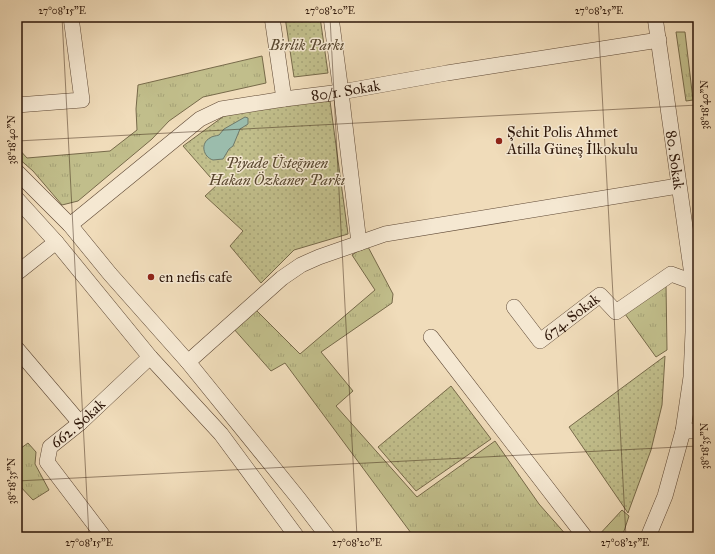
<svg xmlns="http://www.w3.org/2000/svg" width="715" height="554" font-family="'IM FELL Great Primer',serif">
	<style>
		.grass { fill: url(#grass-tufts); stroke: #776a4a }
		.park { fill: url(#park-dots); stroke: #776a4a }
		.water { fill: #9bbcac; stroke: #6f7a6b }
		.lines { fill: none; stroke-linecap: round; stroke-linejoin: round }
		.minor-casing { stroke: #5e4835; stroke-width: 16 }
		.minor { stroke: #f5e8d2; stroke-width: 15 }
		.ticks { fill: none; stroke: #2d1609; stroke-width: 1; stroke-opacity: 0.45 }
		.poi-dot { fill: #8f2418; stroke: #f5e8d2; stroke-width: 1.5 }
		.labels { text-anchor: middle; dominant-baseline: central; stroke-width: 3; stroke-linejoin: round; paint-order: stroke }
		.park-label { font-size: 15px; font-style: italic; fill: #594830; stroke: #f5e8d2 }
		.street-label { font-size: 15px; fill: #2d1609; stroke: #f5e8d2 }
		.poi-label { font-size: 15px; fill: #2d1609; stroke: #f5e8d2; text-anchor: start }
		.neatline { fill: none; stroke: #2d1609; stroke-width: 1.5 }
		.ticks-label { font-size: 10px; text-anchor: middle; fill: #2d1609 }
	</style>
	<defs>
		<pattern id="grass-tufts" width="24" height="20" patternUnits="userSpaceOnUse"><rect width="24" height="20" fill="#c1be8b"/><path d="M3 7l-1-3M5 7V3M7 7l1-3M15 17l-1-3M17 17v-4M19 17l1-3" fill="none" stroke="#a6a377"/></pattern>
		<pattern id="park-dots" width="8" height="8" patternUnits="userSpaceOnUse"><rect width="8" height="8" fill="#c1be8b"/><path d="M2 2h.1M6 6h.1" fill="none" stroke="#a6a377" stroke-width="1.8" stroke-linecap="round"/></pattern>
	</defs>
	<rect width="100%" height="100%" fill="#f0dcba"/>
	<filter id="stains"><feTurbulence type="fractalNoise" baseFrequency=".005" numOctaves="4"/><feColorMatrix values="0 0 0 0 .2 0 0 0 0 .09 0 0 0 0 .02 0 0 0 .5 -.17"/></filter>
	<radialGradient id="worn" r=".72"><stop offset=".6" stop-color="#630" stop-opacity="0"/><stop offset="1" stop-color="#630" stop-opacity=".3"/></radialGradient>
	<!-- grass -->
	<g class="grass">
		<polygon points="676,32 685,32 693,100 686,101"/>
		<polygon points="262,56 266,83 203,97 169,121 152,139 78,201 62,205 33,171 17,157 17,147 27,158 110,151 137,130 136,109 138,85"/>
		<polygon points="367,245 393,294 392,303 321,352 353,391 336,406 417,497 495,441 539,504 568,537 414,537 285,363 271,371 233,328 255,309 300,354 375,290 352,255"/>
		<polygon points="666,284 667,350 656,357 625,314"/>
		<polygon points="28,443 36,452 35,464 49,490 33,500 17,483 17,451"/>
		<polygon points="622,510 629,516 622,537 597,537"/>
	</g>
	<!-- park -->
	<g class="park">
		<polygon points="285,17 320,17 328,73 294,77"/>
		<polygon points="330,101 348,234 294,250 261,283 230,246 243,231 205,196 217,185 183,146 224,116 281,105"/>
		<polygon points="665,356 662,405 651,450 628,513 569,427"/>
		<polygon points="451,386 491,439 416,491 378,447"/>
	</g>
	<!-- water -->
	<path class="water" d="M245 117 248 118V124L240 129 233 146 229 149 223 159C220 159 216 160 213 160 203 157 200 143 210 138 212 136 216 136 219 135L224 129Z"/>
	<g class="lines">
		<defs>
			<g id="minor">
				<polyline points="272,17 284,99"/>
				<polyline points="331,17 341,92 359,243"/>
				<polyline points="17,105 82,100 71,17"/>
				<polyline points="17,172 70,225 110,274 188,362 299,499 328,537"/>
				<polyline points="17,199 56,242 150,357 221,434 297,537"/>
				<path id="s1" d="M70 225 200 119 221 109 284 99 341 92 447 73 659 40"/>
				<polyline points="17,273 56,242"/>
				<path id="s2" d="M514 307 540 341 600 295 616 312 671 274 693 282 698 281"/>
				<polyline points="431,337 585,537"/>
				<polyline points="17,349 80,423"/>
				<polyline points="188,362 282,278 301,265 319,257 385,234 678,186"/>
				<polyline points="683,431 698,431"/>
				<path id="s3" d="M104 537 47 462 50 447 80 423 150 357"/>
				<polyline points="648,537 665,496 683,431 691,377 693,332 693,282 655,17"/>
			</g>
		</defs>
		<!-- minor casing -->
		<use href="#minor" class="minor-casing"/>
		<!-- minor -->
		<use href="#minor" class="minor"/>
	</g>
	<!-- ticks -->
	<path class="ticks" d="M62 17 89 537M330 17 357 537M598 17 626 537M17 141 698 105M17 481 698 446"/>
	<!-- markers -->
	<g class="poi-dot">
		<circle cx="499" cy="141" r="4"/>
		<circle cx="151" cy="277" r="4"/>
	</g>
	<g class="labels">
		<!-- park labels -->
		<g class="park-label">
			<text x="307" y="45">Birlik Parkı</text>
			<text x="277" y="163">Piyade Üsteğmen<tspan x="277" dy="17">Hakan Özkaner Parkı</tspan></text>
		</g>
		<!-- street labels -->
		<g class="street-label">
			<text stroke="none"><textPath href="#s1" startOffset="317">80/1. Sokak</textPath></text>
			<text transform="translate(675 160) rotate(82)">80. Sokak</text>
			<text stroke="none"><textPath href="#s2" startOffset="82">674. Sokak</textPath></text>
			<text stroke="none"><textPath href="#s3" startOffset="146">662. Sokak</textPath></text>
		</g>
		<!-- poi labels -->
		<g class="poi-label">
			<text x="507" y="132">Şehit Polis Ahmet<tspan x="507" dy="17">Atilla Güneş İlkokulu</tspan></text>
			<text x="159" y="277">en nefis cafe</text>
		</g>
	</g>
	<!-- margin -->
	<rect width="715" height="554" fill="none" stroke="#f0dcba" stroke-width="44"/>
	<rect x="22" y="22" width="671" height="510" class="neatline"/>
	<g class="ticks-label">
		<text x="62" y="14">27°08'15"E</text>
		<text x="330" y="14">27°08'20"E</text>
		<text x="599" y="14">27°08'25"E</text>
		<text transform="translate(704 105) rotate(-90)" y="4">38°18'40"N</text>
		<text transform="translate(11 140) rotate(-90)" y="4">38°18'40"N</text>
		<text transform="translate(704 446) rotate(-90)" y="4">38°18'35"N</text>
		<text transform="translate(11 481) rotate(-90)" y="4">38°18'35"N</text>
		<text x="89" y="546">27°08'15"E</text>
		<text x="357" y="546">27°08'20"E</text>
		<text x="625" y="546">27°08'25"E</text>
	</g>
	<rect width="100%" height="100%" filter="url(#stains)"/>
	<rect width="100%" height="100%" fill="url(#worn)"/>
</svg>
